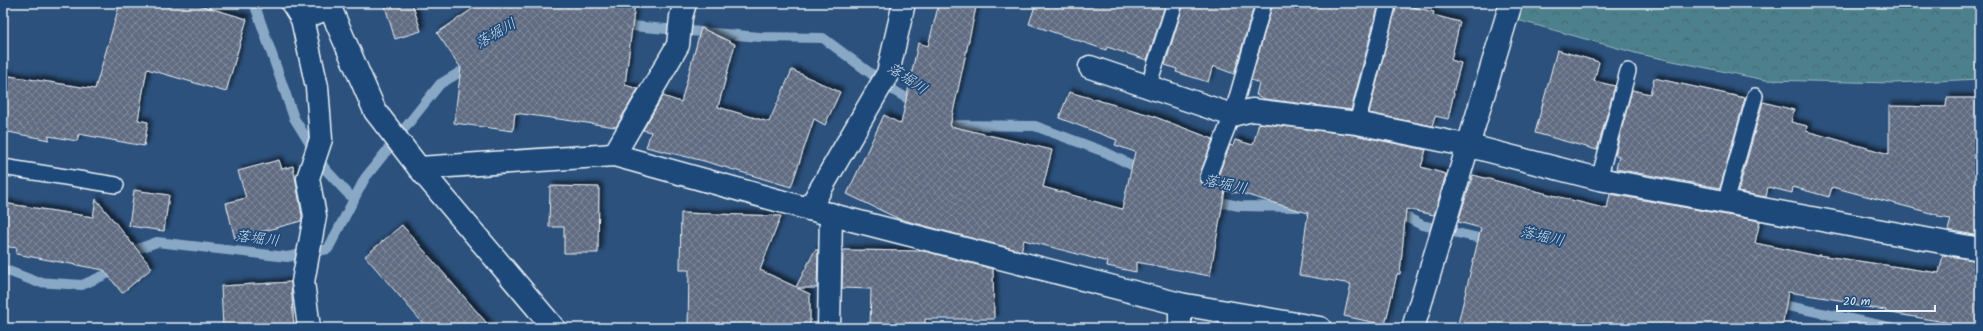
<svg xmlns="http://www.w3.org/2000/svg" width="1983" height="331" font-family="Kalam,'Klee One',sans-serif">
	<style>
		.forest { fill: url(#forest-crowns); stroke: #9ab8c2 }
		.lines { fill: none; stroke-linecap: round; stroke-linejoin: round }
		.stream { stroke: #89a8c6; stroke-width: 10 }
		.building { fill: url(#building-cross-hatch); stroke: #e8f1f8; filter: url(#shadow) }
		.service-casing { stroke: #e8f1f8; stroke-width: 18 }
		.minor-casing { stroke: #e8f1f8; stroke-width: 25 }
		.tertiary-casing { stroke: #e8f1f8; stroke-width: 25 }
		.service { stroke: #1f4a7a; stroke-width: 15 }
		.minor { stroke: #1f4a7a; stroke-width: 22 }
		.tertiary { stroke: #1f4a7a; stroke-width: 22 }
		.labels { text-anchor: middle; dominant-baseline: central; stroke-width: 3.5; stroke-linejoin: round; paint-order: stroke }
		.water-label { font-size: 15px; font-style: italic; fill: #d0dfec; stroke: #1f4a7a }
	</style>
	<defs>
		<pattern id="forest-crowns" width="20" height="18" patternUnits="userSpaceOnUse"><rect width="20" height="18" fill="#4c808c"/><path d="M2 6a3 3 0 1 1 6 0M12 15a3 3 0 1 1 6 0" fill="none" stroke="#49676e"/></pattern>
		<pattern id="building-cross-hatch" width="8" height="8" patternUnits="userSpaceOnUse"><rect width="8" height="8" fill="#616c82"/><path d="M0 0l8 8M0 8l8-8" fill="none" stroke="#7f899b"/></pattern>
		<filter id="shadow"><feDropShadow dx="3.5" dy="-3.5" stdDeviation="2" flood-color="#0009"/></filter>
	</defs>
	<rect width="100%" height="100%" fill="#2c517c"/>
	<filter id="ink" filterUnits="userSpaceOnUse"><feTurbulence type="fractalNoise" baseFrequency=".025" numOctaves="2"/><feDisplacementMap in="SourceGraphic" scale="8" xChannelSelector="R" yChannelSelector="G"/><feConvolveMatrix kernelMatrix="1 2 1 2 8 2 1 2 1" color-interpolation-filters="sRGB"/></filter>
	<g filter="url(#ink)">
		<!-- forest -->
		<polygon class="forest" points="1518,3 1980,3 1980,79 1894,83 1765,80 1639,54 1514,19"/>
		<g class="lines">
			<!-- stream -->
			<g class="stream">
				<polyline points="254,3 294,118 326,170 354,200"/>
				<polyline points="620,25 760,37 823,38 893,90 918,105"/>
				<polyline points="939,118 950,125 1035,126 1105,152 1144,171"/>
				<polyline points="1209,200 1239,206 1299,207"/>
				<polyline points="1392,213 1404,216 1422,225 1492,241"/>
				<polyline points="3,269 37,282 82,285 107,274 132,251 157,242 287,257 328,249 365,178 440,84 472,65"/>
				<polyline points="1773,303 1894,328"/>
			</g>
		</g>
		<!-- building -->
		<g class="building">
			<polygon points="120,3 192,3 247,19 226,92 147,69 138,120 148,122 144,146 79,134 77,141 49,136 49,140 3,131 3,75 95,89"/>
			<polygon points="384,3 412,3 421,31 395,39"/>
			<polygon points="481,3 635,3 625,85 638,89 616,127 515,113 513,131 454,123 461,68 437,33"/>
			<polygon points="939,3 977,3 950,126 1052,150 1043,187 1122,209 1135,152 1115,145 1117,140 1059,118 1069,92 1150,115 1213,139 1200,174 1201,182 1205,185 1210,186 1216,181 1230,145 1233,146 1235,140 1253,145 1259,123 1355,135 1426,150 1421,167 1446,174 1434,215 1406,209 1400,274 1397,274 1385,325 1344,316 1351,284 1299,275 1308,213 1237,192 1236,193 1225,190 1210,276 1136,262 1136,272 1107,266 1108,262 1024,240 1021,251 899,219 847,194 884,115 901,124 918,43 928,46"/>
			<polygon points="1036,3 1166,3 1147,60 1107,47 1106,50 1029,24"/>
			<polygon points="1184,3 1255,3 1234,74 1213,66 1208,82 1176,72 1177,69 1165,65"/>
			<polygon points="1273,3 1379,3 1351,110 1265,99 1256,95 1259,83 1251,80"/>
			<polygon points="1397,3 1434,12 1433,15 1460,22 1451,60 1461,63 1453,93 1454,93 1448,119 1435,116 1432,126 1369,113"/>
			<polygon points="701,28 735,44 718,107 769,122 792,70 840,92 825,125 814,119 791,187 704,161 646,147 651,132 643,130 663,96 681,102"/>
			<polygon points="1557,50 1599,62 1594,81 1615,86 1597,150 1535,133"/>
			<polygon points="1654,78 1745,98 1720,188 1616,169 1619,156 1615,155 1632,90 1650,94"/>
			<polygon points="1947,98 1980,98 1980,236 1948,230 1951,219 1938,217 1938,215 1832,187 1829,197 1793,187 1792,193 1768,187 1766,197 1738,192 1763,102 1794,110 1791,122 1807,126 1806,131 1889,154 1889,106 1946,107"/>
			<polygon points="279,160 282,169 293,166 302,216 301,221 235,239 226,203 246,198 238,171"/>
			<polygon points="1473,175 1607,209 1610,194 1760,221 1755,243 1818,256 1818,255 1939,273 1943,255 1980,261 1980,328 1885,312 1886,310 1851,305 1852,302 1788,292 1782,328 1457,328 1481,228 1458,222"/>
			<polygon points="550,186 599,187 598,253 564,253 564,227 549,227"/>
			<polygon points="134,190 169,195 164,231 129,226"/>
			<polygon points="96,199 152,268 122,293 104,270 16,254 17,248 3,246 3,203 93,217"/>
			<polygon points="681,213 781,216 760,270 796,287 815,250 818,250 817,288 797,288 810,294 810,328 688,328 689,270 680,270"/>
			<polygon points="402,225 491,328 427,328 365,256"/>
			<polygon points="843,250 924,251 993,269 994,319 925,319 925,328 870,328 871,289 842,288"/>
			<polygon points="291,282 294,328 223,328 221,286"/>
		</g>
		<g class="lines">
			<defs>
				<g id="service">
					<polyline points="1148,87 1175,3"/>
					<polyline points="1357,123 1388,5"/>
					<polyline points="3,167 116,185"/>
					<polyline points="1208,177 1232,115 1264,3"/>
					<polyline points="1599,179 1628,71"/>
					<polyline points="1725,203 1755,96"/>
				</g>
				<g id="minor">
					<polyline points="292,3 302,19 330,7"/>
					<polyline points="302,19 317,87 321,139 308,178 315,216 303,282 309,328"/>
					<polyline points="1090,67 1232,115 1252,110 1357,123 1470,146 1599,179 1980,249"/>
					<polyline points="614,155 678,45 681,17 685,3"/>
					<polyline points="419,168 614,155 809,209 1180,304 1320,328"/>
					<polyline points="809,209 888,73 904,3"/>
					<polyline points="1180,304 1180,328"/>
					<polyline points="829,328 831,214"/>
					<polyline points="1413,328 1511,3"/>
				</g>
				<polyline id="tertiary" points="328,3 375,111 419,168 554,328"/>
			</defs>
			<!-- service casing -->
			<use href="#service" class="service-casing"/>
			<!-- minor casing -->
			<use href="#minor" class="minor-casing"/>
			<!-- tertiary casing -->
			<use href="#tertiary" class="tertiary-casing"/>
			<!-- service -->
			<use href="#service" class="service"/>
			<!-- minor -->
			<use href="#minor" class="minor"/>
			<!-- tertiary -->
			<use href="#tertiary" class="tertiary"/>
		</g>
	</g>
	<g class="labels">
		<!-- water labels -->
		<g class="water-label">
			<text transform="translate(496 34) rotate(-30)">落堀川</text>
			<text transform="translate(907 79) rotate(34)">落堀川</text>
			<text transform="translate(1225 185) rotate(12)">落堀川</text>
			<text transform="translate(1542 237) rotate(13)">落堀川</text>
			<text transform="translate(257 239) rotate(7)">落堀川</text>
		</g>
	</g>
	<!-- margin -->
	<rect width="1983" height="331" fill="none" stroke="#1f4a7a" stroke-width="16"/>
	<rect x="8" y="8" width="1967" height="315" fill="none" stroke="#e8f1f8" stroke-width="1.5" filter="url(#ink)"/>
	<!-- scale -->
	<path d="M1837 305v6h98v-6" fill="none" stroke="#e8f1f8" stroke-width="2"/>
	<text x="1843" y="305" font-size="12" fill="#e8f1f8" stroke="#1f4a7a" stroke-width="3" paint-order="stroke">20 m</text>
</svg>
